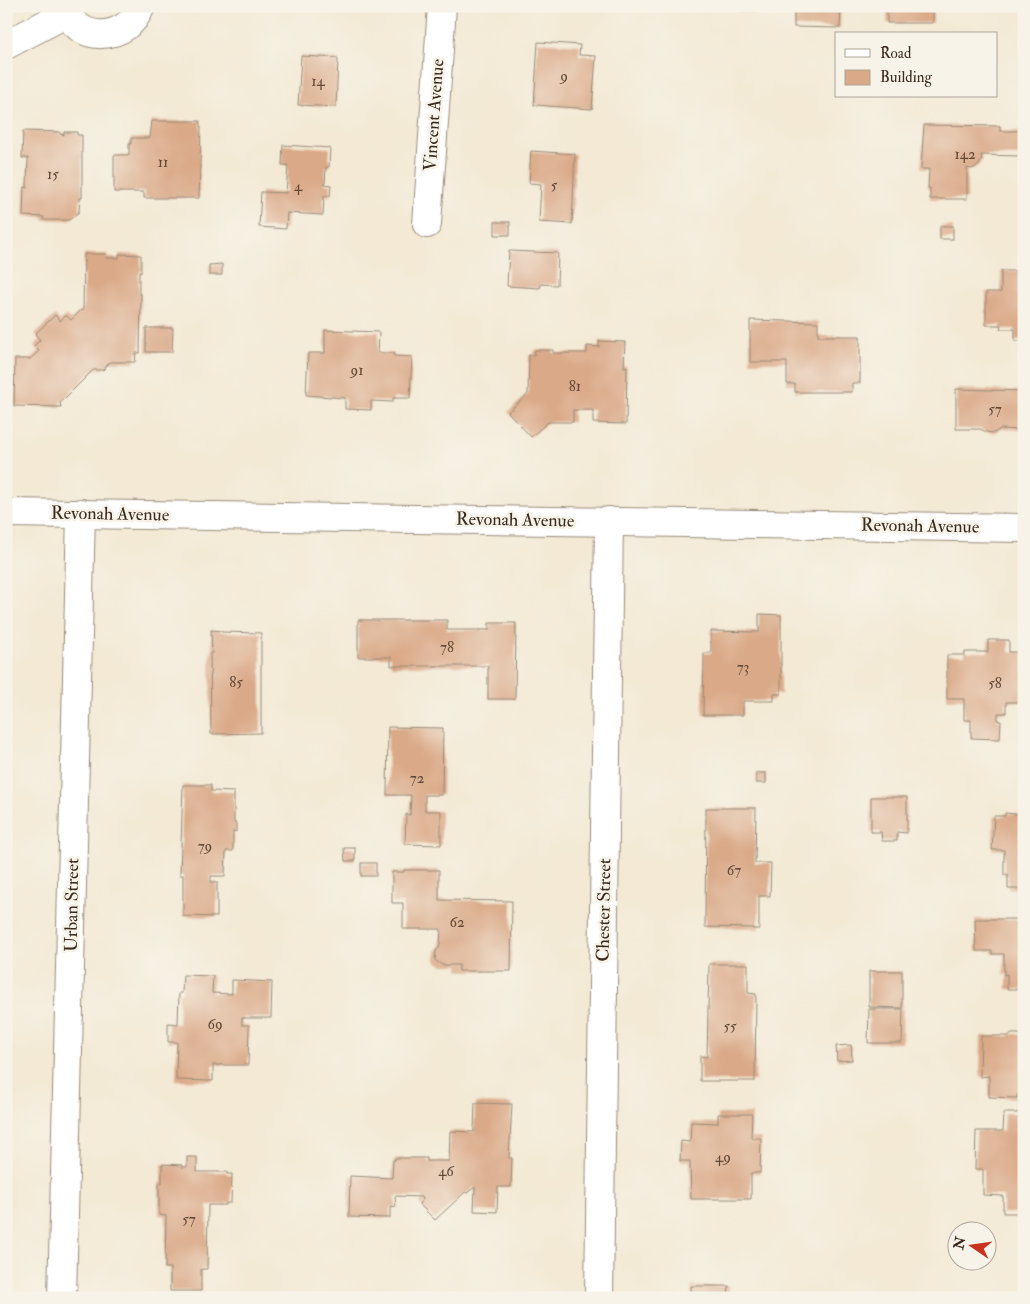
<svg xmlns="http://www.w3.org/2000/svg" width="1030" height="1304" font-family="'IM FELL Double Pica',serif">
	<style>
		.building { fill: #daa987 }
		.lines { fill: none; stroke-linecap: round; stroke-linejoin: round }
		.minor-casing { stroke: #978a79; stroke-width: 30 }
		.minor { stroke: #fff; stroke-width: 28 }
		.labels { text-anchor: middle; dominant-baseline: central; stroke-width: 5; stroke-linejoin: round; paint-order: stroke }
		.number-label { font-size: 15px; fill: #634a38 }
		.street-label { font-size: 18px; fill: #3b2a1e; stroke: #f7f3e8 }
	</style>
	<rect width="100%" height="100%" fill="#f7f3e8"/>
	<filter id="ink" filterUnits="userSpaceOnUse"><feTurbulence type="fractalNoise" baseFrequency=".02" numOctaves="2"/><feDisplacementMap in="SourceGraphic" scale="10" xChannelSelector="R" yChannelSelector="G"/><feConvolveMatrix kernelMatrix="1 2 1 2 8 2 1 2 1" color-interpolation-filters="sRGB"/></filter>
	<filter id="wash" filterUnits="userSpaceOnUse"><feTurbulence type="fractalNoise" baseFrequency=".0096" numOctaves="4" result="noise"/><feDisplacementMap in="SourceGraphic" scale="20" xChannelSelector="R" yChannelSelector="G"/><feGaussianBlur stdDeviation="1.12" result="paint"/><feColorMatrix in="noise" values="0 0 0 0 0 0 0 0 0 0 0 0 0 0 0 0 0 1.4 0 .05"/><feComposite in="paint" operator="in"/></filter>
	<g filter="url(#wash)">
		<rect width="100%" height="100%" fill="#f3e9d4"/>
		<g id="blocks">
			<!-- building -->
			<g class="building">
				<polygon points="741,6 841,6 840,28 794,27 794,11 740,11"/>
				<polygon points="887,6 986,6 986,9 933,8 933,23 887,23"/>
				<polygon points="538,42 580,45 579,55 596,56 592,109 534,105"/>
				<polygon points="301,56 338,58 336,107 298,105"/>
				<polygon points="152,121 200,121 200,127 201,126 199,198 144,198 144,192 114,192 114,155 129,155 129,144 131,144 131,138 150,138"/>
				<polygon points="924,125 1000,126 1000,131 1022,131 1024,133 1024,153 1020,153 1020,156 981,155 982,160 978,166 972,169 967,168 967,199 930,199 930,188 928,188 929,169 921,169"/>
				<polygon points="23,131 60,132 60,134 64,135 64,132 77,132 77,135 82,135 82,198 80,198 79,212 69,220 43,220 44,217 23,216 24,187 27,188 28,158 22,158"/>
				<polygon points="283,145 330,148 329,167 326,167 325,184 331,185 330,196 324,196 323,215 287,213 286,229 259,227 261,192 286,193 288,165 282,165"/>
				<polygon points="531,151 575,154 572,224 539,222 541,184 529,183"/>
				<rect x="495" y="222" width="15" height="13"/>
				<rect x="940" y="226" width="13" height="13"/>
				<polygon points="509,251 558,253 557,285 541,284 540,288 507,286"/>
				<polygon points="84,254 107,254 106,258 119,258 119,254 141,255 141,273 139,272 139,294 141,294 140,353 136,353 135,362 110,362 103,370 93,370 60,403 61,407 14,406 15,359 30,359 39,351 34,346 40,340 35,334 55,315 60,321 66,315 71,320 80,311 83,310"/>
				<polygon points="222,264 222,275 209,275 209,265"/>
				<polygon points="1001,271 1024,271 1024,341 1015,341 1015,329 1000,329 1001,325 986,325 986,292 1001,292"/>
				<polygon points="750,320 818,322 818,336 860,336 860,383 852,383 852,392 795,392 795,384 787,384 787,362 750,362"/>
				<polygon points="146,328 173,328 172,352 146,352"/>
				<polygon points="325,330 379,332 378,353 394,353 394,356 412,357 410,398 393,398 393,402 371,401 371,410 345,409 345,398 306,395 308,353 325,353"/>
				<polygon points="599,341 625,342 624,367 627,366 626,424 593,423 593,410 573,410 573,422 548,422 531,437 508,412 528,394 529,355 534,355 535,350 553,350 553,353 587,353 587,346 599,347"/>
				<polygon points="956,389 1023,391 1023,430 1000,429 994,433 986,432 980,429 956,429"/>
				<polygon points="759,614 781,615 781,694 774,694 774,701 743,701 743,715 703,715 704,653 711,653 711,631 759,632"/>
				<polygon points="358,620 447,620 447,630 489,630 489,623 516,623 515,699 488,699 488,666 391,666 391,657 358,657"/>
				<polygon points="211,630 222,631 222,632 261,633 261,733 211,734 210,653 212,653"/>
				<polygon points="988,640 1009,640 1009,652 1024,652 1024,702 1006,702 1006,713 998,713 998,721 1001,721 1000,739 971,738 971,720 964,720 964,699 947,699 947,655 965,655 965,652 988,652"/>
				<polygon points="388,727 443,728 442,795 425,795 425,811 441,811 441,845 405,844 406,814 410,815 411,795 387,795"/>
				<rect x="756" y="773" width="10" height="10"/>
				<polygon points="183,785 211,785 211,791 234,792 234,823 236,823 236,832 233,831 233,851 226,851 225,876 211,876 211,882 217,882 217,917 183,916 183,875 180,875"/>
				<polygon points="871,797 907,797 907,833 897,832 897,841 882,841 881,832 871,832"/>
				<polygon points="706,808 756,808 755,863 771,863 770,896 759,896 759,929 753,929 753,928 705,927"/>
				<polygon points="1005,813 1024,815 1024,889 1008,889 1008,875 1004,875 1004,850 992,850 994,816 1005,816"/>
				<polygon points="344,848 355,848 355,861 345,861"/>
				<rect x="361" y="863" width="15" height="13"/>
				<polygon points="404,870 439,870 439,900 512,901 511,971 459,971 459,965 442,965 435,960 436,951 440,946 441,929 403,929 403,903 392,903 392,872 404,872"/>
				<polygon points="975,919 1024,919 1024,989 1007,989 1007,974 1004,975 1004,954 992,954 992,951 976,951"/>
				<polygon points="709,964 748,964 748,993 756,994 755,1081 700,1081 700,1056 707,1057"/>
				<polygon points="869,971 902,971 902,1008 869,1007"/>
				<polygon points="183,975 213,976 212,993 232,994 232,980 272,982 271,1018 242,1018 242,1025 249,1025 248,1065 213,1065 213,1081 176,1080 177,1042 168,1042 168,1023 178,1024 179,993 182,993"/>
				<polygon points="869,1009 903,1009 902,1043 868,1043"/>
				<polygon points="1010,1034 1024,1034 1024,1095 1017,1095 1017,1098 989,1097 989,1076 980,1077 981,1036 1010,1036"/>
				<polygon points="851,1045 852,1060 837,1061 836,1046"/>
				<polygon points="475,1103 512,1104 509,1158 512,1158 511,1187 498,1187 497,1212 474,1211 475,1187 467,1193 465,1192 463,1194 435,1220 419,1204 423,1199 422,1197 395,1196 396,1207 390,1208 390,1218 349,1217 350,1176 392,1178 393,1160 395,1160 395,1158 427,1158 427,1161 449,1161 450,1131 474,1132"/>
				<polygon points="1018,1111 1024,1111 1024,1213 1003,1213 1003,1196 983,1195 983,1169 975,1169 976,1131 1003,1131 1004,1113 1018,1113"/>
				<polygon points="718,1114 752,1114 751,1138 761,1138 760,1173 751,1173 751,1199 691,1199 690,1161 680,1161 681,1141 690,1142 691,1122 718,1123"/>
				<polygon points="187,1157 197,1157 197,1172 227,1172 227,1174 232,1174 231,1203 226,1203 226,1205 208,1205 207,1269 201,1269 201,1291 170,1291 170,1268 165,1268 166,1216 159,1215 159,1183 162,1183 162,1164 182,1165 182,1167 187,1167"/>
				<polygon points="691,1286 729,1286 728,1298 691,1298"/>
			</g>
		</g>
	</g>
	<g filter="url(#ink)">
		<use href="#blocks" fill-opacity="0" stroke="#978a79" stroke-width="1"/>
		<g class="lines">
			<defs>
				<g id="minor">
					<path d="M65 6C75 45 128 42 141 6"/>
					<polyline points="6,45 67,13"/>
					<polyline points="427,224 442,6"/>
					<polyline points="6,513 1024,528"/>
					<polyline points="62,1298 81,513"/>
					<polyline points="599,1298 609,521"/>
				</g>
			</defs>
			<!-- minor casing -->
			<use href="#minor" class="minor-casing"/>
			<!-- minor -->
			<use href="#minor" class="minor"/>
		</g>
	</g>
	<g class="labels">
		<!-- number labels -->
		<g class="number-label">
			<text x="564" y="76">9</text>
			<text x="318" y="81">14</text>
			<text x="965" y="154">142</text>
			<text x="163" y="162">11</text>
			<text x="53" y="174">15</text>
			<text x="554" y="185">5</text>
			<text x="298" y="186">4</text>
			<text x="357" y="370">91</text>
			<text x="575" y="386">81</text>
			<text x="995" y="409">57</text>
			<text x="447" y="647">78</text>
			<text x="743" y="667">73</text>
			<text x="236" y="682">85</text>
			<text x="995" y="683">58</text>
			<text x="417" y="778">72</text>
			<text x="205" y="846">79</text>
			<text x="734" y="870">67</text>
			<text x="457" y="922">62</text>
			<text x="215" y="1024">69</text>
			<text x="730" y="1026">55</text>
			<text x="723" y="1157">49</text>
			<text x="446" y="1171">46</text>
			<text x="189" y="1219">57</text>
		</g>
		<!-- street labels -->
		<g class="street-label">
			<text transform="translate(434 115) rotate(-86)">Vincent Avenue</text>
			<text transform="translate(110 514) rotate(1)">Revonah Avenue</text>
			<text transform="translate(515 520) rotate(1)">Revonah Avenue</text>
			<text transform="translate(920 526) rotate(1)">Revonah Avenue</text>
			<text transform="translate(72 905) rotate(-89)">Urban Street</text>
			<text transform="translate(604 910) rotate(-89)">Chester Street</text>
		</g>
	</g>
	<!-- margin -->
	<rect width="1030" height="1304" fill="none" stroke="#f7f3e8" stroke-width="25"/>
	<!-- legend -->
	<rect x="835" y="32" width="162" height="65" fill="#f7f3e8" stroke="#aca397"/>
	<rect x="845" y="49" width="25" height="8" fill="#ffffff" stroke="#aca397"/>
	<text x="880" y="58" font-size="15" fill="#3b2a1e">Road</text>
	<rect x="845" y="70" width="25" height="15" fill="#daa987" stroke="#aca397"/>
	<text x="880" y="82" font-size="15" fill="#3b2a1e">Building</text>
	<!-- north arrow -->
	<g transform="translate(972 1246) rotate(283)"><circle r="24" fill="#f7f3e8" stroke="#aca397"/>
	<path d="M0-4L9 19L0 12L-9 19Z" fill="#c8321e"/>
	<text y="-8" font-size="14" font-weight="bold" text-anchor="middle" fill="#3b2a1e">N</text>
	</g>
</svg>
